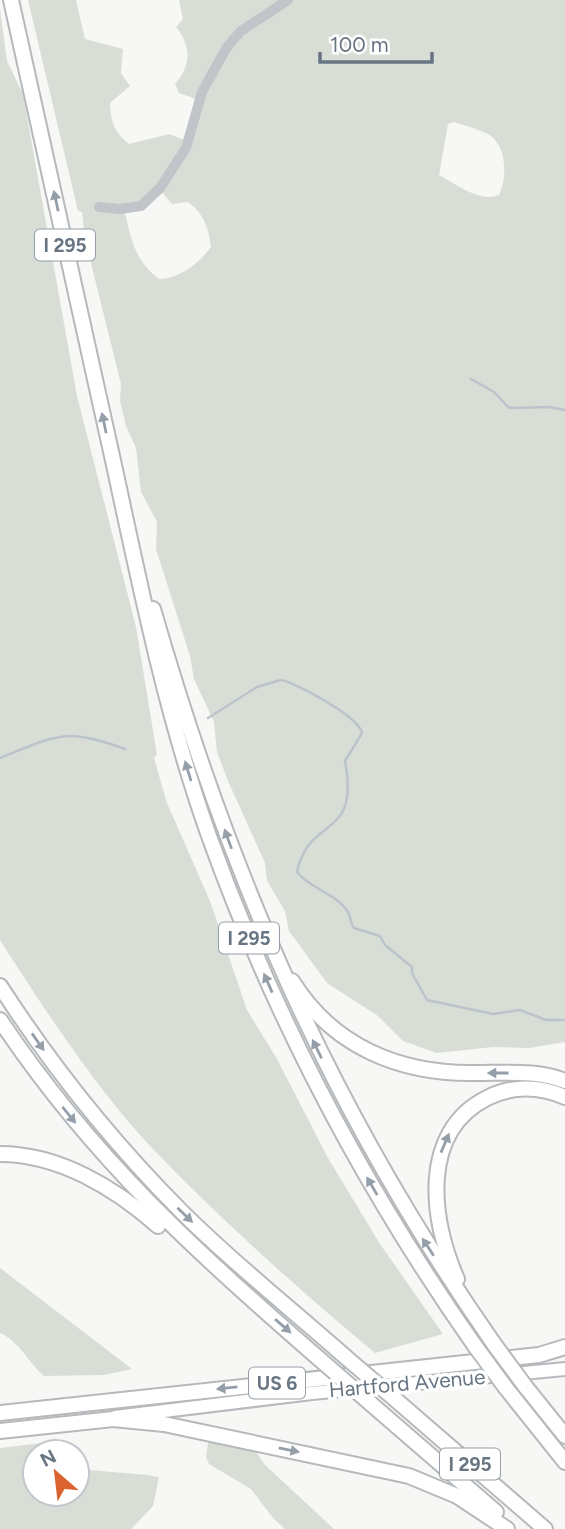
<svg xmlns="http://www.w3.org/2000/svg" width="565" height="1529" font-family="Figtree,sans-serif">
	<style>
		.green { fill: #d8ded6; fill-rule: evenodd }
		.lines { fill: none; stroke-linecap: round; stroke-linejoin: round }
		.stream { stroke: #bbc4ca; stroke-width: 2.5 }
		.major-casing { stroke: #b6babe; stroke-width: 16 }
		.highway-casing { stroke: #b6b9bc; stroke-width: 18 }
		.minor { stroke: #c1c4c8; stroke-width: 10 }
		.major { stroke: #fff; stroke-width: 12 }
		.highway { stroke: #fff; stroke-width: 14 }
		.highway-bridge-casing { stroke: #b6b9bc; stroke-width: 18; stroke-linecap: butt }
		.highway-bridge { stroke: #fff; stroke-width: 14 }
		.oneway { fill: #959fa9 }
		.labels { text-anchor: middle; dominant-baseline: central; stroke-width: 7; stroke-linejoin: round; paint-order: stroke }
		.shield { fill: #fff; stroke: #959fa9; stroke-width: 2 }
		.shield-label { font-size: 19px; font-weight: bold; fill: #687684 }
		.street-label { font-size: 21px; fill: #687684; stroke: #fff }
	</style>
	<rect width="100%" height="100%" fill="#f7f7f5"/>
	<!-- green -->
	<g class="green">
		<path d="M28 0H76L85 39 123 49 121 73 130 86 110 103C111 122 114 132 129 144L170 134 188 142 199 100 179 93 175 84C192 64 191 46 176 27L183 19 179 0H565V1042L529 1048 493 1047 437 1053 403 1041 378 1016 327 983 289 931 285 911 267 881 265 863 228 781 217 752 214 722 194 679 190 656 156 549 157 522 141 492 136 448 126 426 120 401 121 384 85 239 82 212 78 211ZM454 122C463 125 485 131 491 136 507 149 507 178 499 195 480 203 456 184 439 175L448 124ZM160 190 172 204 188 202C205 215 208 227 211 247 198 264 181 278 159 279 134 260 131 238 124 209L143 204Z"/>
		<path d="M0 9 7 61 23 94 77 396 136 627 157 755 154 758 167 803 210 901 247 1010 277 1059 328 1158 380 1244 443 1334 375 1353C297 1288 221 1220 151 1147 95 1087 44 1009 0 940Z"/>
		<path d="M0 1268 132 1369 104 1375 44 1376C27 1361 20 1342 0 1333Z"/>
		<polygon points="209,1436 251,1444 264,1464 334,1529 285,1529 273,1518 251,1489 209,1464 206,1457"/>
		<polygon points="49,1442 51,1452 35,1452 35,1494 77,1494 77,1469 148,1475 159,1477 153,1506 131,1529 0,1529 0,1448"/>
	</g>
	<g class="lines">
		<!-- stream -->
		<g class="stream">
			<polyline points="471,379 494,392 509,408 548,407 565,410"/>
			<path d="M208 718 257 687 281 680C297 683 359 717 362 733L345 761C360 842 310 813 297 872 310 889 336 893 348 912 351 917 350 923 354 928L380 936 385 945 412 967V973L427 1000 493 1014 520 1010 546 1020H565"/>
			<path d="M0 758C58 735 64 727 125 749"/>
		</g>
		<defs>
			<polyline id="major" points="115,1417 312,1393 565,1369"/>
			<g id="highway">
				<path d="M11 0C45 155 80 310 114 465 141 590 166 715 209 836 274 1017 364 1188 475 1346"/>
				<path d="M153 609C231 881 332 1112 494 1344"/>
				<path d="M292 981C333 1047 400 1074 475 1073 505 1073 537 1070 565 1081"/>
				<path d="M0 986C53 1068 113 1143 182 1212 235 1265 294 1311 349 1360"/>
				<path d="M0 1020C94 1161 198 1253 324 1363"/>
				<path d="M0 1154C59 1154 115 1188 158 1226"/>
				<path d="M457 1279C431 1221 419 1132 487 1098 512 1085 540 1086 565 1097"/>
				<polyline points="525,1386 565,1436"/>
				<polyline points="506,1388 565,1462"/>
				<polyline points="396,1400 545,1529"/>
				<polyline points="370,1403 496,1512"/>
				<polyline points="0,1413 539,1355 565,1347"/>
				<polyline points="0,1431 113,1419 164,1424 409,1476 457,1496 507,1529"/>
			</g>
		</defs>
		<!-- major casing -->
		<use href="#major" class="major-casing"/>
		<!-- highway casing -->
		<use href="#highway" class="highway-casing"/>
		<!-- minor -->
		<polyline class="minor" points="99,207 120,209 141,206 160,188 186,148 202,92 227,47 241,31 288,0"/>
		<!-- major -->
		<use href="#major" class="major"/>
		<!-- highway -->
		<use href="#highway" class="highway"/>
		<defs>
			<g id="highway-bridge">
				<polyline points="494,1344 525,1386"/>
				<polyline points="475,1346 506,1388"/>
				<polyline points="349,1360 396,1400"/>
				<polyline points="324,1363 370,1403"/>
			</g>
		</defs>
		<!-- highway-bridge casing -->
		<use href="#highway-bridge" class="highway-bridge-casing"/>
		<!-- highway-bridge -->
		<use href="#highway-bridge" class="highway-bridge"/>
	</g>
	<!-- one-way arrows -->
	<defs><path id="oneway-solid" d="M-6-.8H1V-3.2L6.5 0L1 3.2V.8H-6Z" transform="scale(1.75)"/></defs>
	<g class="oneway">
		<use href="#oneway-solid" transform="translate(56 201) rotate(-102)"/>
		<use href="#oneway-solid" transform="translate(104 423) rotate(-102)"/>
		<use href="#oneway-solid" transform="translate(188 771) rotate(-107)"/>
		<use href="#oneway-solid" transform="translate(228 839) rotate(-110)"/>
		<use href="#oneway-solid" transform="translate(268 983) rotate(-114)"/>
		<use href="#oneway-solid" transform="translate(38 1042) rotate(55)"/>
		<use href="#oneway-solid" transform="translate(317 1049) rotate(-116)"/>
		<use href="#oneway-solid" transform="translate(498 1073) rotate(180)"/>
		<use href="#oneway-solid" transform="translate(69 1115) rotate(51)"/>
		<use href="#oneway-solid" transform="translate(445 1143) rotate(-67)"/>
		<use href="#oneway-solid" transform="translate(372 1186) rotate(-120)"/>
		<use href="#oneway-solid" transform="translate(185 1215) rotate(44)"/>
		<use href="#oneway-solid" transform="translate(428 1247) rotate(-123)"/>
		<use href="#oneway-solid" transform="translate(283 1326) rotate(41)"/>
		<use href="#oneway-solid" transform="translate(227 1388) rotate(174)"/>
		<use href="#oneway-solid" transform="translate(289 1450) rotate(12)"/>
	</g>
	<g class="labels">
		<!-- shield labels -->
		<g class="shield">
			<rect x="35" y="229.5" width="60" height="31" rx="5"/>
			<rect x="219" y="922.5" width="60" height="31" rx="5"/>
			<rect x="249" y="1367.5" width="56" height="31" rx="5"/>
			<rect x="440" y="1448.5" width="60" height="31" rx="5"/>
		</g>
		<g class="shield-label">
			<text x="65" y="245">I 295</text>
			<text x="249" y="938">I 295</text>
			<text x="277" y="1383">US 6</text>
			<text x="470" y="1464">I 295</text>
		</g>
		<!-- street labels -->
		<g class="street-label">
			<text transform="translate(407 1383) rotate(-5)">Hartford Avenue</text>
		</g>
	</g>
	<!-- north arrow -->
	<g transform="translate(56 1473) rotate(332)"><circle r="33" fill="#ffffff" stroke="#c3c8ce" stroke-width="2"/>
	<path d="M0-5L12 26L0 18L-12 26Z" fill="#db6331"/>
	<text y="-10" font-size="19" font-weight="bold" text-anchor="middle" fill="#687684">N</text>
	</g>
	<!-- scale -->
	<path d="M320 52v10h112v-10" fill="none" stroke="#687684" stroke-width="3.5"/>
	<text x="330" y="52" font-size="21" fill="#687684" stroke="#ffffff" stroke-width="5" paint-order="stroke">100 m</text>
</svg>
